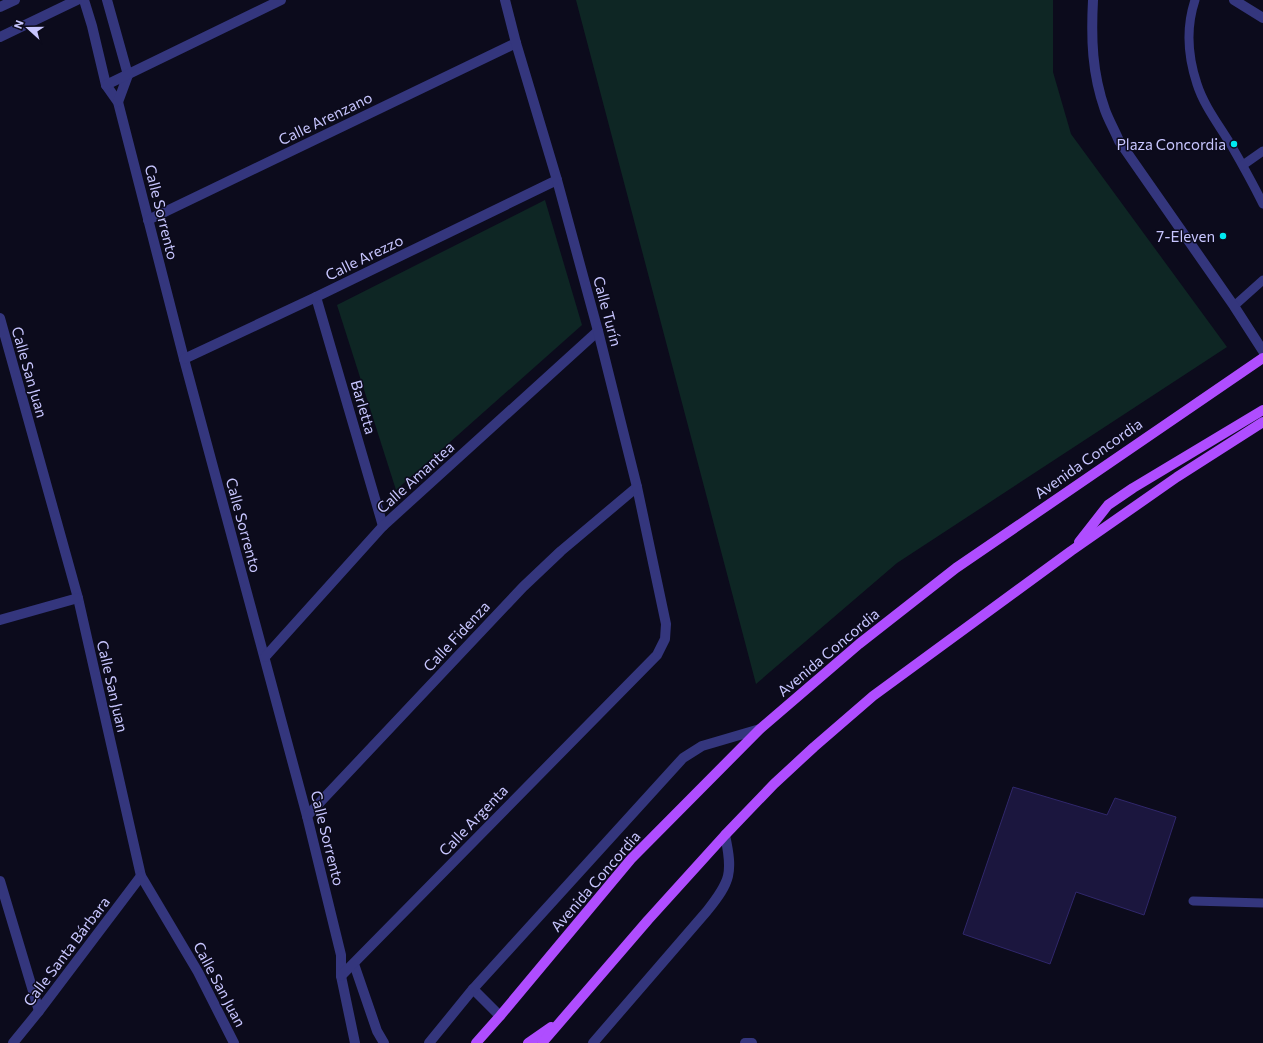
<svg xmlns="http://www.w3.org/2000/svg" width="1263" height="1043" font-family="Commissioner,sans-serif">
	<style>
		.green { fill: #0e2624 }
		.building { fill: #1b163e; stroke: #30276b }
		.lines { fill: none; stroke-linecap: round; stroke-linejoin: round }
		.service { stroke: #34367d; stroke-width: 9 }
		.minor { stroke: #34367d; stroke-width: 10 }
		.tertiary { stroke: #34367d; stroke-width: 10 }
		.primary { stroke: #af4dff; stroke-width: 10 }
		.poi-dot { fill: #00ebf1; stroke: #0c0b1c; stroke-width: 1.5 }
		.labels { text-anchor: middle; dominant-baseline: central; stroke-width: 3; stroke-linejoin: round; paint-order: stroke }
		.street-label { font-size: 15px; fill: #c8c6ff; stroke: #0c0b1c }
		.poi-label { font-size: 15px; fill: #c8c6ff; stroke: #0c0b1c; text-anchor: end }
	</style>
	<rect width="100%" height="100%" fill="#0c0b1c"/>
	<!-- green -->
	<g class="green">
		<polygon points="576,0 1053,0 1053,72 1071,134 1227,347 897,563 756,684"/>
		<polygon points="545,200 582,325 396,490 337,305"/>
	</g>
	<!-- building -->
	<polygon class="building" points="1013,787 1107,815 1115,798 1176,817 1144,915 1076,892 1050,964 963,934"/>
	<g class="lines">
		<!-- service -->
		<g class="service">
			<path d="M1195 0C1186 27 1188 57 1197 84 1204 106 1219 125 1231 145 1242 164 1253 184 1263 204"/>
			<polyline points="1243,165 1263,151"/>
			<polyline points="1234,306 1263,280"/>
			<polyline points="1193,901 1263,903"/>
		</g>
		<!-- minor -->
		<g class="minor">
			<polyline points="84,0 92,26 106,85 118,102 184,359 307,816 341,955 341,976 355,1043"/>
			<polyline points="107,0 128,75 118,102"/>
			<path d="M1093 0C1091 39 1092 73 1105 110 1109 121 1115 131 1119 141L1234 306 1263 351"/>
			<polyline points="106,85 281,0"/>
			<polyline points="148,220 516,43"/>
			<polyline points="316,297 383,526"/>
			<polyline points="0,318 78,598 141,876 198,972 234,1043"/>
			<polyline points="184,359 316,297 557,180"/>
			<polyline points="0,620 78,598"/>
			<polyline points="265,657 383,526 598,331"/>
			<polyline points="307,816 523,587 561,551 637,487"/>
			<polyline points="0,881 39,1011"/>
			<polyline points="354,964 377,1031 384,1043"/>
			<polyline points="341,976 657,655 665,639 666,624 637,487 598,331 557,180 516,43 505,0"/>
			<polyline points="473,989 500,1016"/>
			<polyline points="13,1043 39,1011 141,876"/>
			<polyline points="429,1043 473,989 683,758 702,746 760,729"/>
			<path d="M593 1043 707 911C731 881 733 873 725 835"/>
			<polyline points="745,1043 752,1043"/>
		</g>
		<!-- tertiary -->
		<g class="tertiary">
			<polyline points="1234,0 1263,18"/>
			<polyline points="0,7 15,0"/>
			<polyline points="0,37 77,0"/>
		</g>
		<!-- primary -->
		<g class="primary">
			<polyline points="1079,542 1108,505 1133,488 1263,410"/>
			<polyline points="476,1043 500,1016 631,859 760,729 859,644 956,568 1263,358"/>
			<polyline points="528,1043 551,1027"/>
			<polyline points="542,1043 648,920 725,835 774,784 814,747 873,696 1071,551 1177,477 1263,422"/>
		</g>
	</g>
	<!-- markers -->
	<g class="poi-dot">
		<circle cx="1234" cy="144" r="4"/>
		<circle cx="1223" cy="236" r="4"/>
	</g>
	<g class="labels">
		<!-- street labels -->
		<g class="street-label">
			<text transform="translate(325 118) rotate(-26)">Calle Arenzano</text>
			<text transform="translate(162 212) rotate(76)">Calle Sorrento</text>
			<text transform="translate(364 257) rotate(-26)">Calle Arezzo</text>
			<text transform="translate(608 311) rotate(75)">Calle Turín</text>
			<text transform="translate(30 372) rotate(74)">Calle San Juan</text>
			<text transform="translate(364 407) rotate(74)">Barletta</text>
			<text transform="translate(1088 458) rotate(-35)">Avenida Concordia</text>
			<text transform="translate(415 477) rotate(-42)">Calle Amantea</text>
			<text transform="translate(244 525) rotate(75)">Calle Sorrento</text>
			<text transform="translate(456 636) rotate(-47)">Calle Fidenza</text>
			<text transform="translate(828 652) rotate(-40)">Avenida Concordia</text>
			<text transform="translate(113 686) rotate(77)">Calle San Juan</text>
			<text transform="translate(473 820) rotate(-46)">Calle Argenta</text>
			<text transform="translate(328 838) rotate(76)">Calle Sorrento</text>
			<text transform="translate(595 881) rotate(-49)">Avenida Concordia</text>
			<text transform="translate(66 951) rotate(-53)">Calle Santa Bárbara</text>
			<text transform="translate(220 984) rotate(62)">Calle San Juan</text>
		</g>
		<!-- poi labels -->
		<g class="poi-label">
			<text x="1226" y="144">Plaza Concordia</text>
			<text x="1215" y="236">7-Eleven</text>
		</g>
	</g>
	<!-- north arrow -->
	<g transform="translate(28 28) rotate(291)" stroke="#0c0b1c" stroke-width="3" paint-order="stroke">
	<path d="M0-3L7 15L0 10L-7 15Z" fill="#c8c6ff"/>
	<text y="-6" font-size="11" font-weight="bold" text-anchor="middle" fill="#c8c6ff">N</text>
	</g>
</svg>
